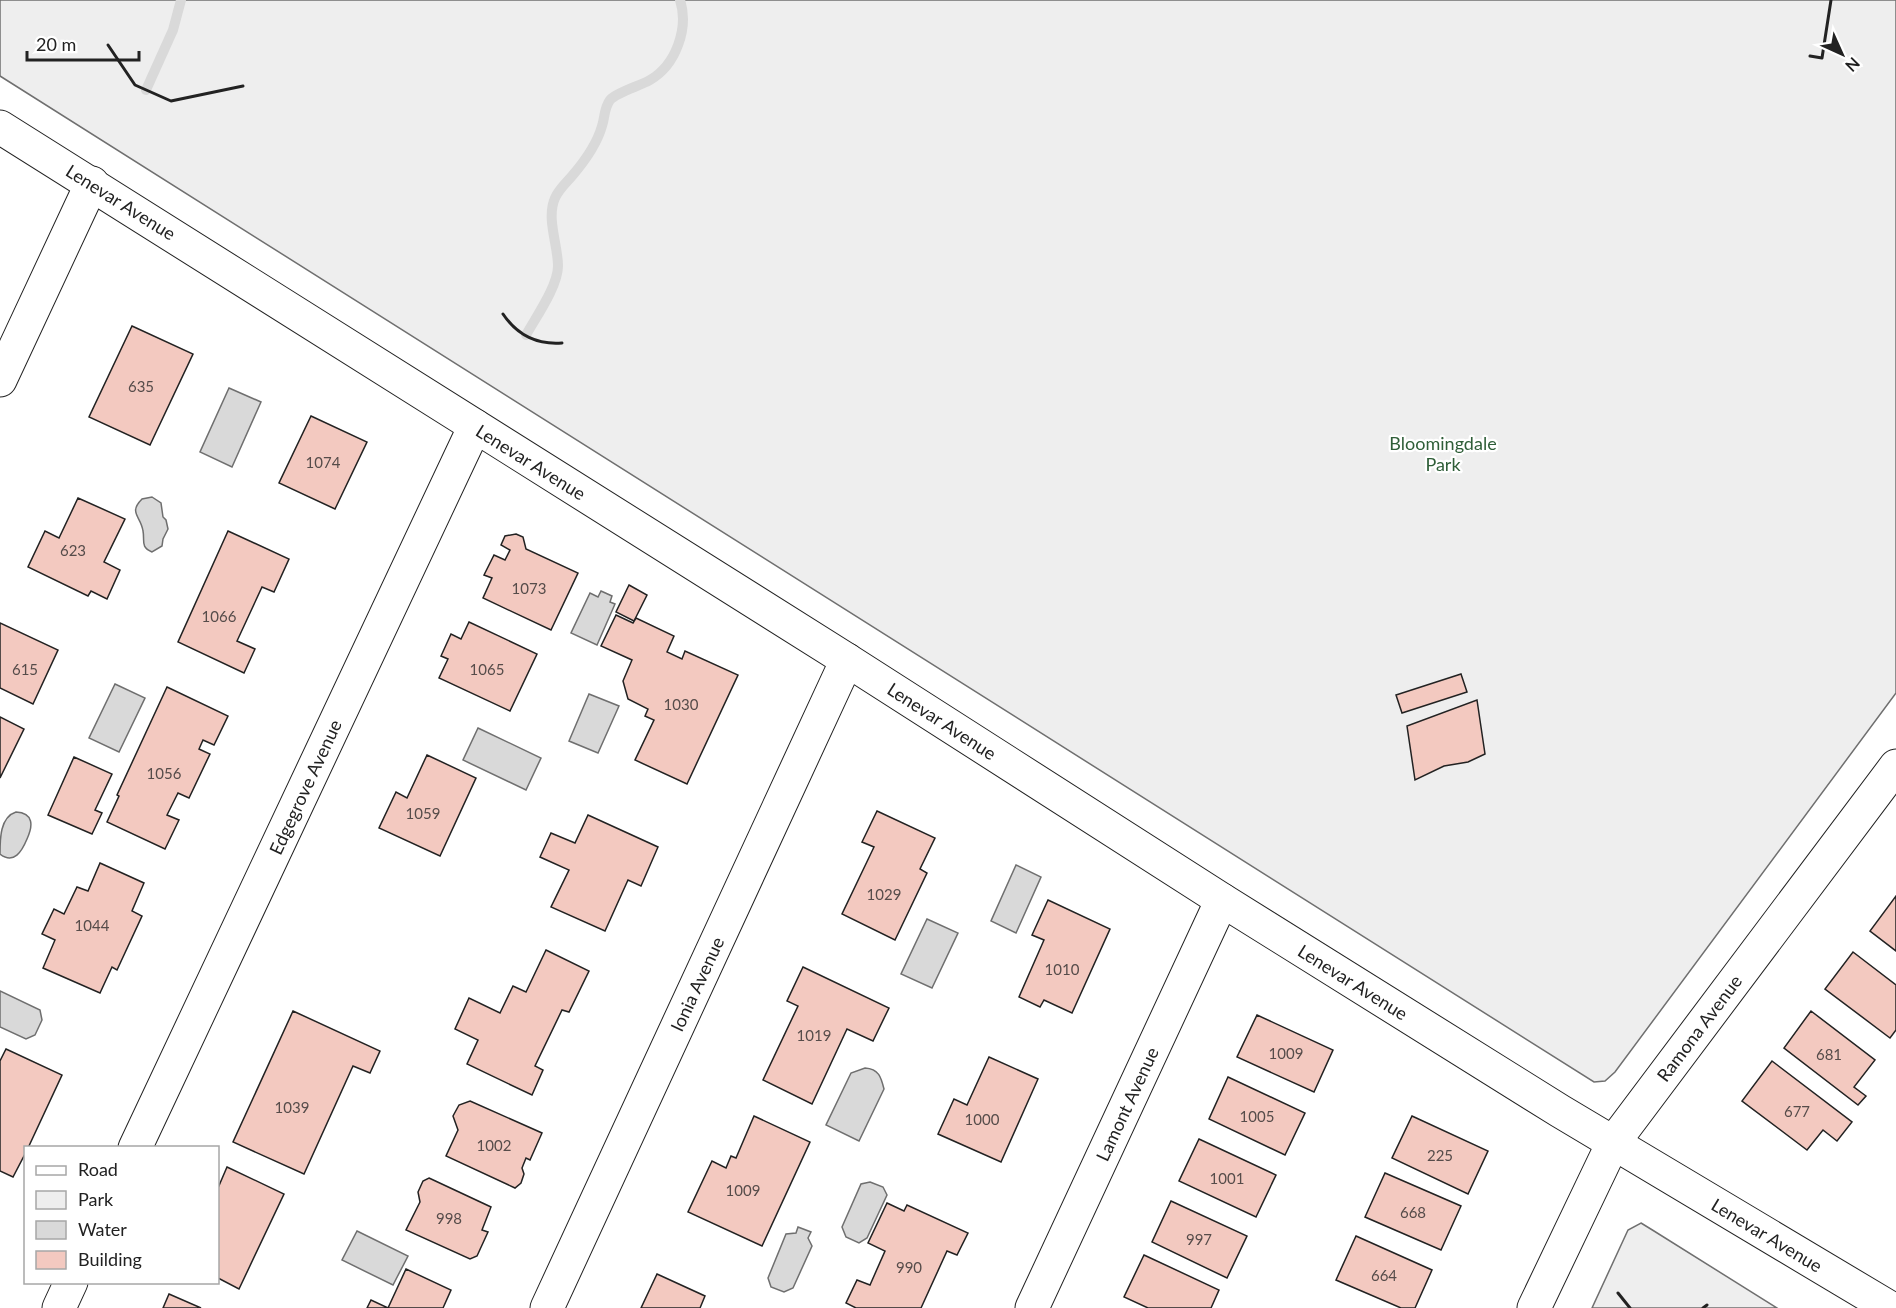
<svg xmlns="http://www.w3.org/2000/svg" width="1896" height="1308" font-family="Lato,sans-serif">
	<style>
		.green { fill: #eee; stroke: #6f6f6f; stroke-width: 1.5 }
		.water { fill: #d9d9d9; stroke: #6f6f6f; stroke-width: 1.5 }
		.lines { fill: none; stroke-linecap: round; stroke-linejoin: round }
		.stream { stroke: #d9d9d9; stroke-width: 10 }
		.building { fill: #f3c9c0; stroke: #222; stroke-width: 1.5 }
		.street-casing { stroke: #222; stroke-width: 35 }
		.street { stroke: #fff; stroke-width: 33 }
		.wall { stroke: #222; stroke-width: 3 }
		.labels { text-anchor: middle; dominant-baseline: central; stroke-width: 4.5; stroke-linejoin: round; paint-order: stroke }
		.number-label { font-size: 15px; fill: #564c4a }
		.street-label { font-size: 18px; fill: #222; stroke: #fff }
		.park-label { font-size: 18px; fill: #2f5e38; stroke: #fff }
	</style>
	<rect width="100%" height="100%" fill="#fff"/>
	<!-- green -->
	<g class="green">
		<polygon points="0,0 1896,0 1896,693 1615,1072 1605,1081 1594,1082 0,76"/>
		<polygon points="1641,1223 1654,1231 1777,1308 1592,1308 1628,1230"/>
	</g>
	<!-- water -->
	<g class="water">
		<polygon points="229,388 261,402 232,467 200,452"/>
		<path d="M152 497 161 503 163 517 166 520 168 529 163 539 162 546 152 552C140 547 145 541 143 531 141 516 128 513 142 499Z"/>
		<polygon points="601,591 612,596 610,602 615,604 597,645 571,633 590,593 598,597"/>
		<polygon points="115,684 145,698 119,752 89,738"/>
		<polygon points="589,694 619,706 598,753 569,741"/>
		<polygon points="478,728 541,758 526,790 463,760"/>
		<path d="M16 812C34 813 33 826 27 839 22 851 14 865 0 854 0 839 0 817 16 812Z"/>
		<polygon points="1016,865 1041,877 1016,933 991,921"/>
		<polygon points="927,919 958,933 932,988 901,974"/>
		<polygon points="0,991 40,1010 42,1020 35,1035 26,1039 0,1027"/>
		<path d="M865 1068C879 1069 881 1077 884 1089L859 1141 826 1125 851 1073Z"/>
		<polygon points="870,1182 883,1187 887,1195 867,1238 859,1243 846,1237 842,1227 861,1184"/>
		<polygon points="798,1227 811,1232 808,1238 812,1246 793,1288 784,1292 771,1287 768,1278 786,1234 796,1233"/>
		<polygon points="357,1231 408,1256 393,1285 342,1260"/>
	</g>
	<g class="lines">
		<!-- stream -->
		<g class="stream">
			<polyline points="146,90 173,30 181,0"/>
			<path d="M526 335C536 317 558 286 558 266 558 245 546 218 555 198 559 189 566 183 572 176 584 162 597 144 602 126 605 117 604 108 610 100 617 92 640 86 650 80 676 65 689 28 680 0"/>
		</g>
	</g>
	<!-- building -->
	<g class="building">
		<polygon points="132,326 193,354 150,445 89,417"/>
		<polygon points="311,416 367,442 335,509 279,483"/>
		<polygon points="78,498 125,519 104,562 120,570 107,599 91,591 88,596 28,567 45,531 59,538"/>
		<polygon points="228,531 289,559 274,592 262,587 237,641 255,649 244,673 178,642"/>
		<polygon points="516,534 523,537 526,549 578,573 551,630 483,598 492,578 484,575 494,555 505,560 510,550 501,545 505,536"/>
		<polygon points="629,585 647,595 634,621 616,612"/>
		<polygon points="616,615 633,623 636,618 674,636 667,652 682,659 685,651 738,675 687,784 635,760 654,720 645,716 648,709 628,699 623,681 632,660 601,646"/>
		<polygon points="469,622 537,654 510,711 439,678 448,659 441,656 451,634 461,639"/>
		<polygon points="0,623 58,650 33,704 0,688"/>
		<polygon points="1461,674 1467,692 1402,713 1396,695"/>
		<polygon points="167,687 228,716 214,745 203,740 199,749 210,754 189,798 178,793 167,815 179,820 165,849 107,822 119,796 117,795"/>
		<polygon points="1477,700 1485,754 1468,762 1444,766 1415,780 1407,726"/>
		<polygon points="0,717 24,729 0,778"/>
		<polygon points="427,755 476,778 440,856 379,828 396,792 407,798"/>
		<polygon points="74,757 112,774 95,810 102,813 92,834 48,815"/>
		<polygon points="877,811 935,838 920,869 927,873 895,940 842,914 874,847 862,842"/>
		<polygon points="588,815 658,847 641,886 628,880 605,931 551,907 569,870 540,857 551,833 575,843"/>
		<polygon points="100,863 144,883 132,911 142,916 117,970 112,967 100,993 43,968 55,940 42,934 54,909 64,914 77,887 88,891"/>
		<polygon points="1896,896 1896,951 1870,931"/>
		<polygon points="1048,900 1110,929 1072,1013 1044,1000 1040,1007 1019,997 1044,940 1032,935"/>
		<polygon points="546,950 589,971 569,1012 562,1010 535,1066 543,1070 532,1095 467,1064 478,1040 455,1029 469,998 500,1013 513,986 526,992"/>
		<polygon points="1853,952 1896,985 1896,1030 1890,1038 1825,989"/>
		<polygon points="803,967 889,1008 873,1041 847,1029 812,1104 763,1080 798,1006 787,1001"/>
		<polygon points="293,1011 380,1051 370,1073 353,1066 304,1174 233,1142"/>
		<polygon points="1811,1011 1875,1060 1854,1087 1866,1096 1858,1105 1784,1048"/>
		<polygon points="1257,1015 1333,1050 1314,1092 1237,1057"/>
		<polygon points="6,1049 62,1075 28,1148 26,1148 26,1152 13,1177 0,1171 0,1061"/>
		<polygon points="989,1057 1038,1079 1001,1162 938,1134 954,1099 967,1105"/>
		<polygon points="1772,1061 1852,1122 1837,1141 1823,1130 1807,1150 1742,1101"/>
		<polygon points="1228,1077 1305,1113 1285,1155 1209,1119"/>
		<polygon points="470,1101 542,1133 530,1160 526,1158 522,1168 524,1174 521,1183 515,1188 446,1156 458,1130 453,1116 459,1105"/>
		<polygon points="754,1116 810,1142 762,1246 688,1212 712,1161 726,1168 731,1156 736,1158"/>
		<polygon points="1412,1116 1488,1151 1468,1194 1392,1158"/>
		<polygon points="1199,1139 1276,1175 1256,1217 1179,1181"/>
		<polygon points="227,1167 284,1194 239,1289 218,1278 218,1188"/>
		<polygon points="1385,1173 1461,1206 1441,1250 1365,1217"/>
		<polygon points="429,1178 491,1207 482,1230 488,1232 477,1256 470,1259 406,1230 420,1202 418,1192 423,1181"/>
		<polygon points="1171,1201 1247,1236 1227,1278 1152,1242"/>
		<polygon points="887,1203 904,1211 907,1205 968,1233 957,1255 947,1251 921,1308 856,1308 846,1303 857,1280 870,1285 885,1251 868,1243"/>
		<polygon points="1356,1236 1432,1270 1415,1308 1401,1308 1336,1280"/>
		<polygon points="1144,1255 1219,1290 1211,1308 1148,1308 1124,1297"/>
		<polygon points="406,1269 451,1290 443,1308 367,1308 371,1300 388,1308"/>
		<polygon points="657,1274 705,1296 700,1308 641,1308"/>
		<polygon points="169,1294 201,1308 163,1308"/>
	</g>
	<g class="lines">
		<defs>
			<g id="street">
				<polyline points="0,127 847,660 1222,900 1560,1111 1890,1308"/>
				<polyline points="0,380 92,183"/>
				<polyline points="135,1148 475,426"/>
				<polyline points="59,1308 71,1282"/>
				<polyline points="547,1308 847,660"/>
				<polyline points="1032,1308 1222,900"/>
				<polyline points="1534,1308 1613,1143 1896,766"/>
			</g>
		</defs>
		<!-- street casing -->
		<use href="#street" class="street-casing"/>
		<!-- street -->
		<use href="#street" class="street"/>
		<!-- wall -->
		<g class="wall">
			<polyline points="108,45 135,85 171,101 243,86"/>
			<polyline points="1810,56 1822,58 1831,0"/>
			<path d="M503 314C517 335 536 345 562 343"/>
			<polyline points="1618,1293 1630,1308"/>
			<polyline points="1703,1308 1707,1305"/>
		</g>
	</g>
	<g class="labels">
		<!-- number labels -->
		<g class="number-label">
			<text x="141" y="386">635</text>
			<text x="323" y="462">1074</text>
			<text x="73" y="550">623</text>
			<text x="529" y="588">1073</text>
			<text x="219" y="616">1066</text>
			<text x="25" y="669">615</text>
			<text x="487" y="669">1065</text>
			<text x="681" y="704">1030</text>
			<text x="164" y="773">1056</text>
			<text x="423" y="813">1059</text>
			<text x="884" y="894">1029</text>
			<text x="92" y="925">1044</text>
			<text x="1062" y="969">1010</text>
			<text x="814" y="1035">1019</text>
			<text x="1286" y="1053">1009</text>
			<text x="1829" y="1054">681</text>
			<text x="292" y="1107">1039</text>
			<text x="1797" y="1111">677</text>
			<text x="1257" y="1116">1005</text>
			<text x="982" y="1119">1000</text>
			<text x="494" y="1145">1002</text>
			<text x="1440" y="1155">225</text>
			<text x="1227" y="1178">1001</text>
			<text x="743" y="1190">1009</text>
			<text x="1413" y="1212">668</text>
			<text x="449" y="1218">998</text>
			<text x="1199" y="1239">997</text>
			<text x="909" y="1267">990</text>
			<text x="1384" y="1275">664</text>
		</g>
		<!-- street labels -->
		<g class="street-label">
			<text transform="translate(121 202) rotate(32)">Lenevar Avenue</text>
			<text transform="translate(531 462) rotate(32)">Lenevar Avenue</text>
			<text transform="translate(942 721) rotate(33)">Lenevar Avenue</text>
			<text transform="translate(305 787) rotate(-65)">Edgegrove Avenue</text>
			<text transform="translate(1353 982) rotate(32)">Lenevar Avenue</text>
			<text transform="translate(697 984) rotate(-65)">Ionia Avenue</text>
			<text transform="translate(1699 1028) rotate(-53)">Ramona Avenue</text>
			<text transform="translate(1127 1104) rotate(-65)">Lamont Avenue</text>
			<text transform="translate(1767 1235) rotate(31)">Lenevar Avenue</text>
		</g>
		<!-- park labels -->
		<g class="park-label">
			<text x="1443" y="443">Bloomingdale<tspan x="1443" dy="21">Park</tspan></text>
		</g>
	</g>
	<!-- legend -->
	<rect x="24" y="1146" width="195" height="138" fill="#ffffff" stroke="#a7a7a7" stroke-width="1.5"/>
	<rect x="36" y="1166" width="30" height="9" fill="#ffffff" stroke="#a7a7a7" stroke-width="1.5"/>
	<text x="78" y="1176" font-size="18" fill="#222222">Road</text>
	<rect x="36" y="1191" width="30" height="18" fill="#eeeeee" stroke="#a7a7a7" stroke-width="1.5"/>
	<text x="78" y="1206" font-size="18" fill="#222222">Park</text>
	<rect x="36" y="1221" width="30" height="18" fill="#d9d9d9" stroke="#a7a7a7" stroke-width="1.5"/>
	<text x="78" y="1236" font-size="18" fill="#222222">Water</text>
	<rect x="36" y="1251" width="30" height="18" fill="#f3c9c0" stroke="#a7a7a7" stroke-width="1.5"/>
	<text x="78" y="1266" font-size="18" fill="#222222">Building</text>
	<!-- north arrow -->
	<g transform="translate(1842 54) rotate(135)" stroke="#ffffff" stroke-width="4.5" paint-order="stroke">
	<path d="M0-4.5L10 22L0 15L-10 22Z" fill="#222222"/>
	<text y="-9" font-size="16" font-weight="bold" text-anchor="middle" fill="#222222">N</text>
	</g>
	<!-- scale -->
	<path d="M27 51v9h112v-9" fill="none" stroke="#222222" stroke-width="3"/>
	<text x="36" y="51" font-size="18" fill="#222222" stroke="#ffffff" stroke-width="4.5" paint-order="stroke">20 m</text>
</svg>
